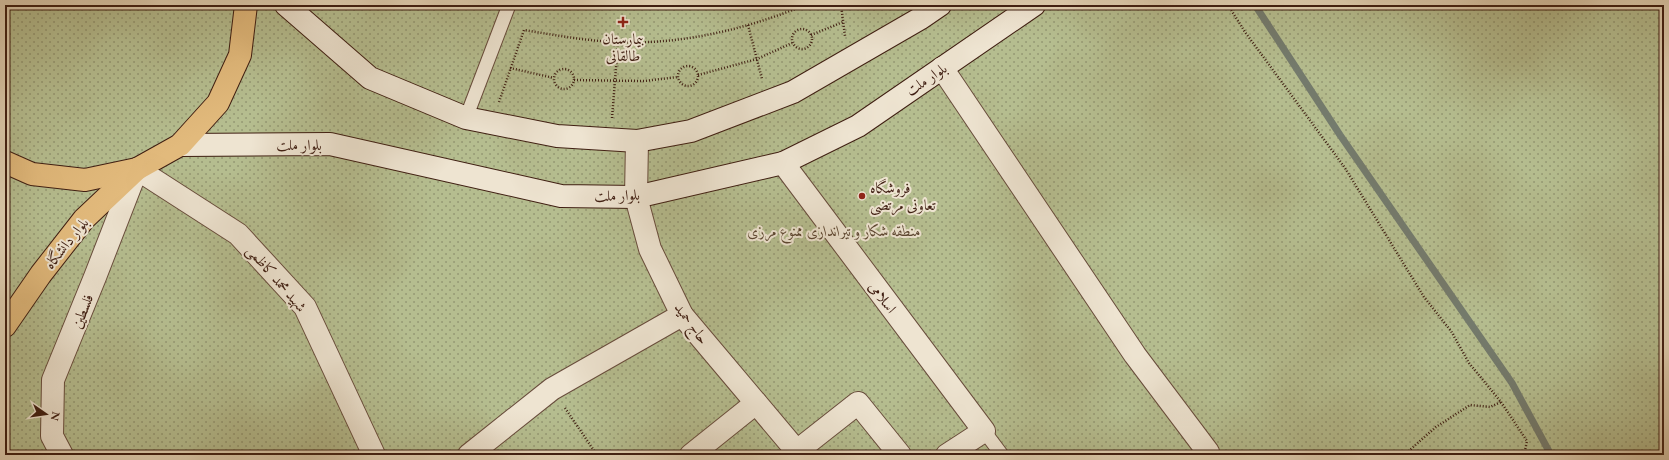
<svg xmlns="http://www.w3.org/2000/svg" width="1669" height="460" font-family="'EB Garamond',Amiri,serif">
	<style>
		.park { fill: url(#park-dots); stroke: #7a6e50 }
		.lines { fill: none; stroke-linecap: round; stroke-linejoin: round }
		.stream { stroke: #747b6d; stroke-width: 7 }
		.lane-casing { stroke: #684c3c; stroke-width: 15 }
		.street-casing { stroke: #684c3c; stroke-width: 24 }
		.secondary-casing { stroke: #3f1e12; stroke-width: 24 }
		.primary-casing { stroke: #3f1e12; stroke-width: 24 }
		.path { stroke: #3f1e12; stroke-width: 2.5; stroke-dasharray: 1 2; stroke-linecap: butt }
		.lane { stroke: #eee4d1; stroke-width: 13 }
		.street { stroke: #eee4d1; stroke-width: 22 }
		.secondary { stroke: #eee4d1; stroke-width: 22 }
		.primary { stroke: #e2ba7c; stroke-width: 22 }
		.poi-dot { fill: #8f2418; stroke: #eee4d1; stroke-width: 1.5 }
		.labels { text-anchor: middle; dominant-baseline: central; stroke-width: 4; stroke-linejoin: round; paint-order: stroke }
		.poi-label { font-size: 15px; fill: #3f1e12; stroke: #eee4d1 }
		.street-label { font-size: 15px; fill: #3f1e12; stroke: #eee4d1 }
		.park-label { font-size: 15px; font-style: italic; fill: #5c4631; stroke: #eee4d1 }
	</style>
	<defs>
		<pattern id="park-dots" width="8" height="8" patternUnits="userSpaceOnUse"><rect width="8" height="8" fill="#b5bd8f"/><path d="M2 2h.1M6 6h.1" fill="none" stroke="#959973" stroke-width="1.8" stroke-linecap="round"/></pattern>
	</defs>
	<rect width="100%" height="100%" fill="#e5d5b8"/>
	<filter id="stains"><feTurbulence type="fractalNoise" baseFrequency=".005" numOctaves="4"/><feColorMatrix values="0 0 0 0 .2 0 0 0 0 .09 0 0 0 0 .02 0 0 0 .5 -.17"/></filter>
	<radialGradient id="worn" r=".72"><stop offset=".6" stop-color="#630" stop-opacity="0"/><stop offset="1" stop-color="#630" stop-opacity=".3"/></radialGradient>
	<!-- park -->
	<rect class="park" x="5" y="5" width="1659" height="450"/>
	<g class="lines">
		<!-- stream -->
		<polyline class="stream" points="1255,5 1340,135 1512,383 1551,455"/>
		<defs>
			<g id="lane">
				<polyline points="466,118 509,5"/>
				<polyline points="984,431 1002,455"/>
			</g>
			<g id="street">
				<polyline points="942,68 1135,355 1208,452"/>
				<polyline points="637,141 636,197 650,249 682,315 800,455"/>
				<polyline points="783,163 984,431 947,455"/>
				<polyline points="797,451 858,403 900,455"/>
				<polyline points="62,455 52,436 53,380 95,277 137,169 238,234 305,307 374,455"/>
				<polyline points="469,455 552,389 682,315"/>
				<polyline points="691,455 756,403"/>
			</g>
			<g id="secondary">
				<polyline points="286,5 370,78 466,118 557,136 637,141 691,131 793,92 921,18 940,5"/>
				<polyline points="180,145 330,144 561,196 636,197 783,163 858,126 1034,5"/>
			</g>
			<g id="primary">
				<polyline points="5,162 32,174 85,180 137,169 180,145 218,103 240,55 246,5"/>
				<polyline points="5,326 41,274 84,219 137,169"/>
			</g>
		</defs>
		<!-- lane casing -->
		<use href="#lane" class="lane-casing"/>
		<!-- street casing -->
		<use href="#street" class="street-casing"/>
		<!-- secondary casing -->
		<use href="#secondary" class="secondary-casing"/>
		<!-- primary casing -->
		<use href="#primary" class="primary-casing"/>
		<!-- path -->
		<g class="path">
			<polyline points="841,5 845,36"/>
			<polyline points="1228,5 1245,32 1345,168 1424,297 1451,331 1469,363 1501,402 1490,407 1470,405 1436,427 1404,455"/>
			<polyline points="748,25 762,79"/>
			<circle cx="802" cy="39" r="10"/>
			<polyline points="811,35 843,22"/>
			<circle cx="688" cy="76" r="10"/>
			<polyline points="510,68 554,78"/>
			<circle cx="564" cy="79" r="10"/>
			<polyline points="698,75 757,59 792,43"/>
			<polyline points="574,80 644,81 678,77"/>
			<path d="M499 102 524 30C555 35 586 41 618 42 681 45 747 29 805 5"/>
			<polyline points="612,118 618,43"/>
			<polyline points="1501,402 1527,441 1524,455"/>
			<polyline points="565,408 597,455"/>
		</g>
		<!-- lane -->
		<use href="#lane" class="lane"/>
		<!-- street -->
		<use href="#street" class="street"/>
		<!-- secondary -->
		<use href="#secondary" class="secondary"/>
		<!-- primary -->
		<use href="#primary" class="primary"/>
	</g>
	<!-- markers -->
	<g class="poi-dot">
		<path d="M621 16h4v4h4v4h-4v4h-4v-4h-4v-4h4z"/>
		<circle cx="862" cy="196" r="4"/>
	</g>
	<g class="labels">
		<!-- poi labels -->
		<g class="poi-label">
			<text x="623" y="38">بیمارستان<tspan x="623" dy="17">طالقانی</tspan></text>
			<text x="870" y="187" text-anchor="start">فروشگاه<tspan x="870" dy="17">تعاونی مرتضی</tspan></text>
		</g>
		<!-- street labels -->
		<g class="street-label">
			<text transform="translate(926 79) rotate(-34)">بلوار ملت</text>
			<text x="299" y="144">بلوار ملت</text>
			<text transform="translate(617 195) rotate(-2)">بلوار ملت</text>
			<text transform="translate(66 243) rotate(-51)">بلوار دانشگاه</text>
			<text transform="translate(277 278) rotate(49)">شهید محمد کاظمی</text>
			<text transform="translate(883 297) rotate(53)">اسلامی</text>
			<text transform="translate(82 311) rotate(-68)">فلسطین</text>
			<text transform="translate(692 323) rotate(54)">حاج حمید</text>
		</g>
		<!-- park labels -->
		<g class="park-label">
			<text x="834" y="230">منطقه شکار و تیراندازی ممنوع مرزی</text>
		</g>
	</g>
	<!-- margin -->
	<rect width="1669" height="460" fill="none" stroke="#e5d5b8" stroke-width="20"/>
	<rect x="6" y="6" width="1657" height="448" fill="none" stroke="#3f1e12" stroke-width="2"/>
	<rect x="10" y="10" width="1649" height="440" fill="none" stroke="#3f1e12"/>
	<!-- north arrow -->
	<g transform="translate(46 414) rotate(103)" stroke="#eee4d1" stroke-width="3" paint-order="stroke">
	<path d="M0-3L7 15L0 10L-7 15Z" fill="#3f1e12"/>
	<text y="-6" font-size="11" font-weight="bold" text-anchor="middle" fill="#3f1e12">N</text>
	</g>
	<rect width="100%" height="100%" filter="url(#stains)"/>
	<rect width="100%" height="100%" fill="url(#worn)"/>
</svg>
